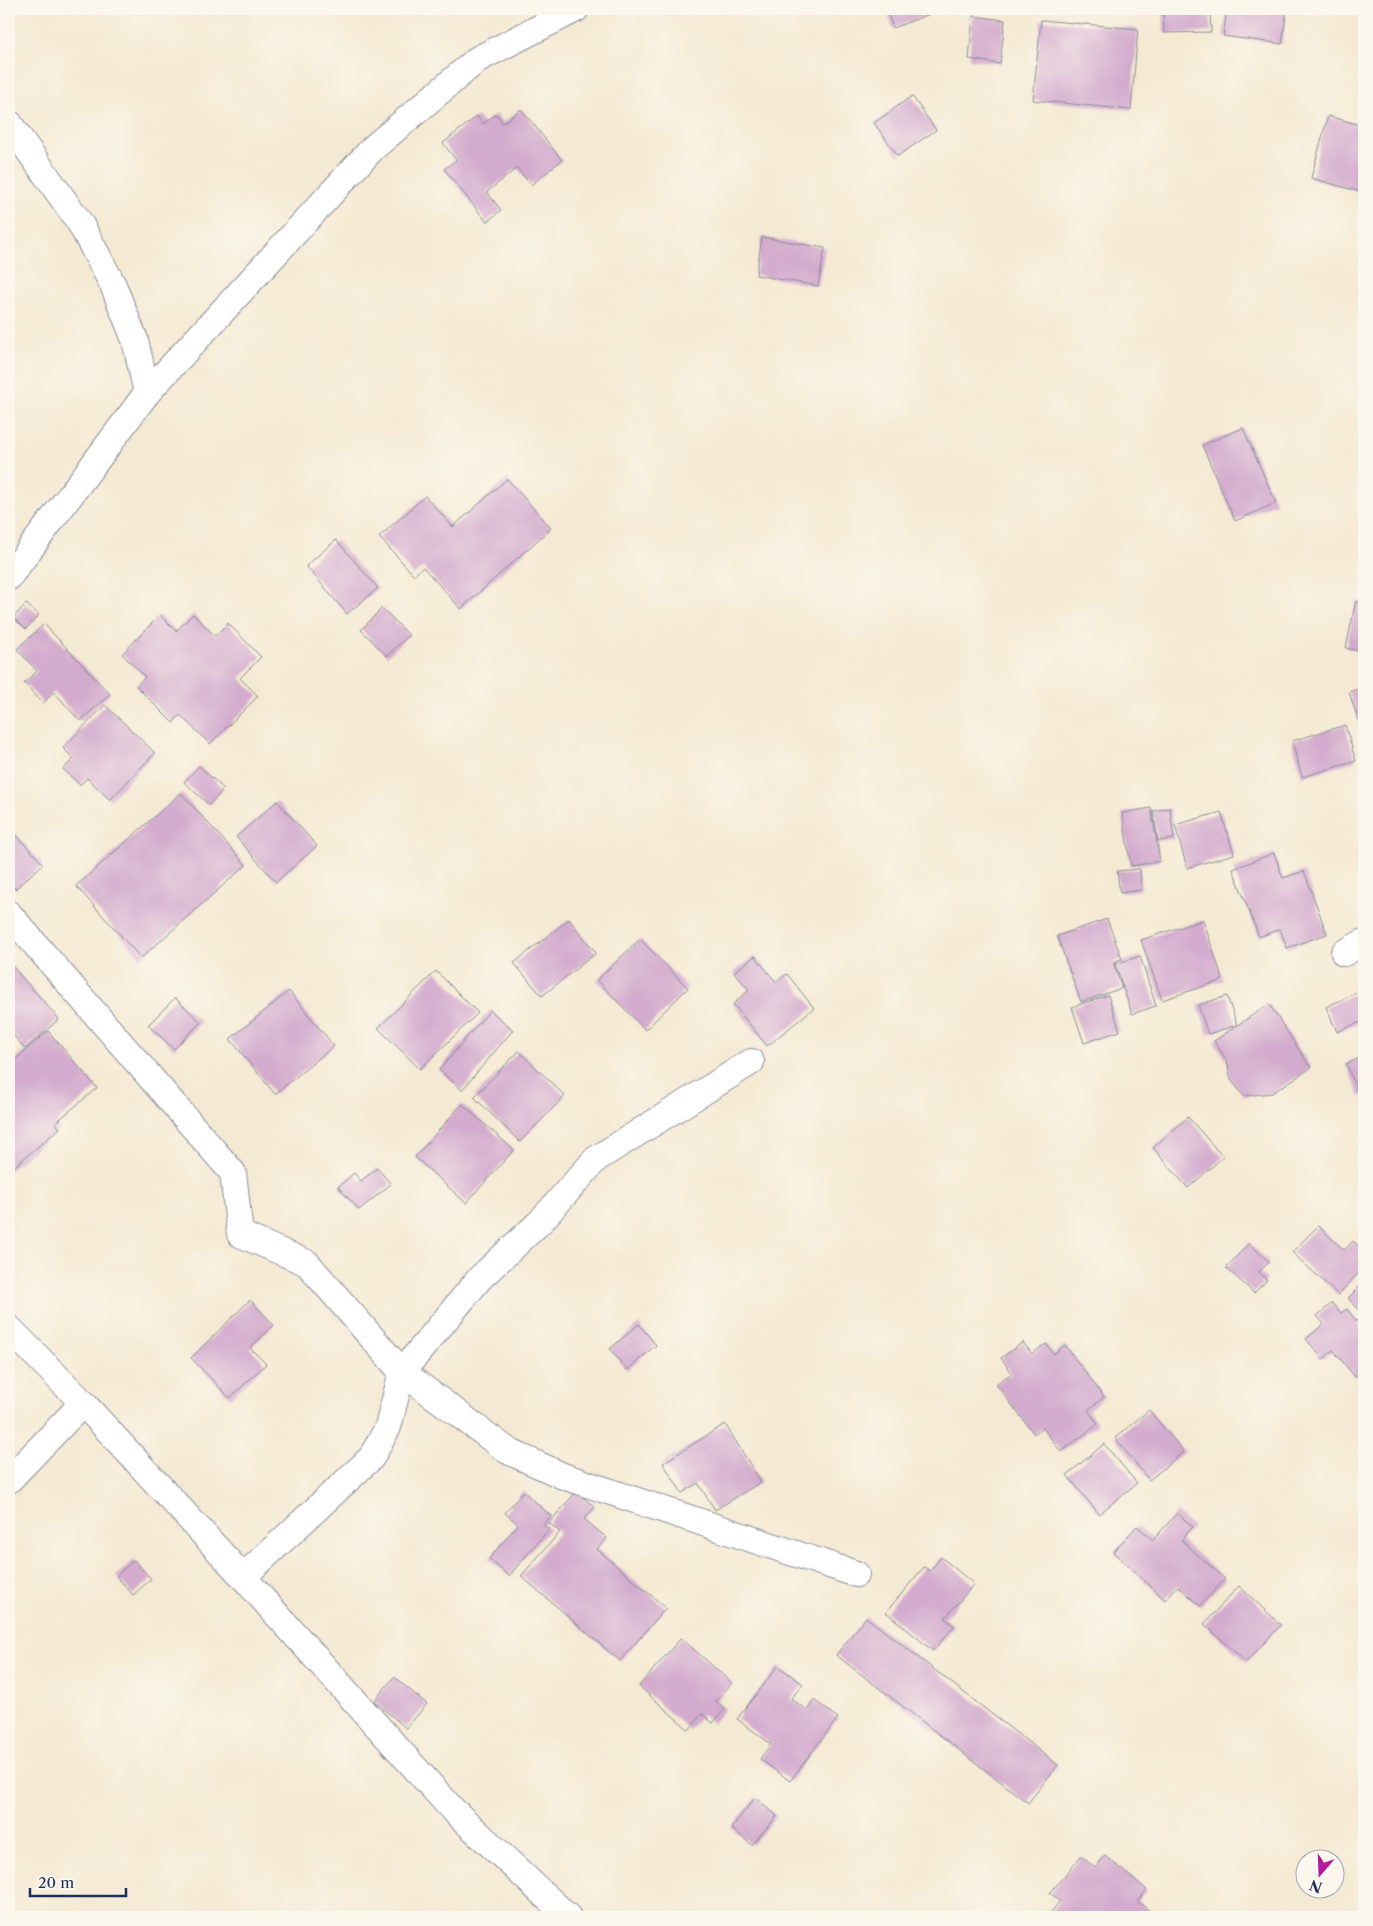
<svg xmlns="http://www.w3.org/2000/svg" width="1373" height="1926" font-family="'Libre Caslon Text',serif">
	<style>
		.building { fill: #d3abce }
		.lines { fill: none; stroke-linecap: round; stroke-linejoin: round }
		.street-casing { stroke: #888c98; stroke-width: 28 }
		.street { stroke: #fff; stroke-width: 26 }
	</style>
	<rect width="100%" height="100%" fill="#fbf7ec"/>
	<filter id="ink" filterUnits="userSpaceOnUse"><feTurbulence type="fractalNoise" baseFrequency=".02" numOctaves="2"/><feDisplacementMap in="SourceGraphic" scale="10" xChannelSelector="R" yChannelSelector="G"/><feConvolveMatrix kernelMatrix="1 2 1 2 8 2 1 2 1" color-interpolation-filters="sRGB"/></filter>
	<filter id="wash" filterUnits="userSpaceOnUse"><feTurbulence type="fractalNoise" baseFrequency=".0096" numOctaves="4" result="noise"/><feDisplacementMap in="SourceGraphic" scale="20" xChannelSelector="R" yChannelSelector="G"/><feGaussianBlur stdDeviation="1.12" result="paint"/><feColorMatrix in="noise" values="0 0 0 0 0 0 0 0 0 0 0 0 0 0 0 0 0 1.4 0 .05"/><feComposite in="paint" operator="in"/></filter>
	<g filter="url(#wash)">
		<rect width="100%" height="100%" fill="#f4e9d2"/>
		<g id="blocks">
			<!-- building -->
			<g class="building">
				<polygon points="886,9 943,9 893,28"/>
				<polygon points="1163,9 1210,9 1211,32 1164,33"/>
				<polygon points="1227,9 1287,9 1282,44 1223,36"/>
				<polygon points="973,16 1005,20 1000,64 969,59"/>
				<polygon points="1041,20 1138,29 1131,110 1033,100"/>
				<polygon points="912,96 936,130 898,156 874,123"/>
				<polygon points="521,109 562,160 531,185 517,168 487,192 501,210 487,222 444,169 456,160 443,143 477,116 483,124 496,114 503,123"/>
				<polygon points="1328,116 1364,126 1364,193 1311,178"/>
				<polygon points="762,237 825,248 818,286 756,275"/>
				<polygon points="1243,428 1276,503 1235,521 1202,445"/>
				<polygon points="507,479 551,528 461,609 423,567 414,575 379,537 425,496 453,527"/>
				<polygon points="336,540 378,588 347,614 306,566"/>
				<polygon points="1356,601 1364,603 1364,652 1346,648"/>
				<polygon points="26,604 39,615 26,629 13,618"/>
				<polygon points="382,608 409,635 387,656 361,630"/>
				<polygon points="193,614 215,636 228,623 261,657 240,678 258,696 210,744 180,715 173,723 136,686 145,677 122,654 160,615 176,631"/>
				<polygon points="44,624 110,694 80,721 54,692 43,703 24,683 37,671 17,649"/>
				<polygon points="1364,687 1364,727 1361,728 1349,692"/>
				<polygon points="105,705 155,753 110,800 87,778 80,785 63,769 74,759 63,748"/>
				<polygon points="1345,725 1356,761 1302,777 1292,741"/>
				<polygon points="199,766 224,789 209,805 184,782"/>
				<polygon points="181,793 246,865 141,958 76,886"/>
				<polygon points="277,801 317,846 276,882 236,837"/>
				<polygon points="1151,808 1160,861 1131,866 1122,813"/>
				<polygon points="1170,808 1174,839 1158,841 1153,811"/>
				<polygon points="1221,812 1234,854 1187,868 1175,825"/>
				<polygon points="9,827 43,864 15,889 9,882"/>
				<polygon points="1274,853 1283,878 1304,871 1327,934 1287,948 1280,929 1259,937 1233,869"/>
				<polygon points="1140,869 1141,890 1120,893 1117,871"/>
				<polygon points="569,919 596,953 542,996 514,963"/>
				<polygon points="1107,919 1122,959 1113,962 1122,988 1081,1002 1057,936"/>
				<polygon points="1203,920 1223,980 1162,1000 1141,940"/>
				<polygon points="640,939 688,988 645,1030 597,980"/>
				<polygon points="755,956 776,982 787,974 814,1008 767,1046 733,1004 749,990 734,972"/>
				<polygon points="1140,956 1156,1006 1132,1014 1115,964"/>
				<polygon points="12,966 59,1019 25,1049 9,1030 9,969"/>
				<polygon points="436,971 478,1013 420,1069 378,1028"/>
				<polygon points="1364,989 1364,1024 1363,1021 1337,1032 1326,1007"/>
				<polygon points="289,991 334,1046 275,1094 230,1039"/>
				<polygon points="1108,995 1120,1031 1084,1043 1072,1007"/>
				<polygon points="1227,996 1237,1025 1208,1034 1198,1005"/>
				<polygon points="175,998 201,1022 174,1049 148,1025"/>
				<polygon points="1269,1004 1311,1068 1272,1093 1244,1096 1231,1080 1227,1061 1214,1041"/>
				<polygon points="490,1010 513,1030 462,1090 439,1070"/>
				<polygon points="48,1031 97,1088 55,1123 60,1128 9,1171 9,1065"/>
				<polygon points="519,1051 565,1096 520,1142 474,1097"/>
				<polygon points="1364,1056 1364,1094 1360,1096 1346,1064"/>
				<polygon points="462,1104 514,1150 466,1203 415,1157"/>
				<polygon points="1188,1117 1223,1157 1188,1188 1153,1148"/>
				<polygon points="377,1168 391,1184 359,1210 338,1187 354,1173 361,1181"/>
				<polygon points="1318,1226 1344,1250 1353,1241 1364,1251 1364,1267 1338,1295 1292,1252"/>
				<polygon points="1249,1243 1269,1262 1259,1272 1267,1280 1254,1293 1226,1268"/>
				<polygon points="1364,1282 1364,1315 1348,1298"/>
				<polygon points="250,1300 274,1325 250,1348 266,1364 230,1398 191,1358"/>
				<polygon points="1332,1303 1341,1313 1347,1309 1364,1330 1364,1370 1355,1377 1333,1350 1323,1359 1306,1339 1324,1324 1317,1316"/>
				<polygon points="639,1324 656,1345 627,1370 610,1349"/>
				<polygon points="1023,1342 1032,1354 1046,1344 1054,1354 1065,1345 1104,1397 1088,1410 1098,1424 1061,1452 1043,1428 1034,1434 996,1384 1012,1373 1001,1358"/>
				<polygon points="1149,1410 1184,1452 1149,1480 1115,1438"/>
				<polygon points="725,1424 761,1482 715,1510 698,1483 682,1493 663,1463"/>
				<polygon points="1104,1444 1137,1483 1099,1514 1067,1475"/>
				<polygon points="523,1491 551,1516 543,1525 549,1529 509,1576 489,1559 518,1524 505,1513"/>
				<polygon points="576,1492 595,1507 584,1519 607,1538 597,1549 666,1608 620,1661 521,1576 560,1532 549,1523"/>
				<polygon points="1177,1513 1193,1527 1181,1540 1225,1579 1200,1606 1178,1586 1165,1600 1113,1552 1137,1526 1153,1540"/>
				<polygon points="941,1557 974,1584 945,1618 954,1626 933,1651 886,1612 924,1567 930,1571"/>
				<polygon points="134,1560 151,1579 133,1595 116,1576"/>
				<polygon points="1239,1586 1281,1625 1246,1662 1204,1624"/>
				<polygon points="866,1617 1058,1765 1028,1803 836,1655"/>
				<polygon points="681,1638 732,1683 716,1701 725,1709 713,1723 702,1714 689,1730 639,1686"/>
				<polygon points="778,1666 803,1684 791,1699 807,1710 814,1700 838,1718 790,1781 760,1759 771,1744 737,1719"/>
				<polygon points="394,1677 427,1704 406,1728 374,1701"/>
				<polygon points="755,1798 777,1816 752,1845 731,1828"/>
				<polygon points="1081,1856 1095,1868 1105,1856 1147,1890 1137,1901 1156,1916 1047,1917 1060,1901 1050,1893"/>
			</g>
		</g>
	</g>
	<g filter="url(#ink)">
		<use href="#blocks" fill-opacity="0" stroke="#888c98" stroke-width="1"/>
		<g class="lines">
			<defs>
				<g id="street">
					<polyline points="9,123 80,223 113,285 135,340 147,393 9,577"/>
					<polyline points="147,393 373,148 478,59 576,9"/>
					<polyline points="9,914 233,1173 240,1234 307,1263 402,1372 388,1427 371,1458 243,1577"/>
					<polyline points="1344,953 1364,942"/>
					<polyline points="751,1062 596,1159 540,1222 480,1278 402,1372 508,1451 563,1476 856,1574"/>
					<polyline points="9,1328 83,1403 243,1577 452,1809 568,1917"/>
					<polyline points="9,1480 83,1403"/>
				</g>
			</defs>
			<!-- street casing -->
			<use href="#street" class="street-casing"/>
			<!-- street -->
			<use href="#street" class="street"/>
		</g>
	</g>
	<!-- margin -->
	<rect width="1373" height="1926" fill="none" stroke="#fbf7ec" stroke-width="30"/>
	<!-- north arrow -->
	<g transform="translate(1320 1874) rotate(199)"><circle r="24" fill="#fbf7ec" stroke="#a1a7b3"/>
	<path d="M0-4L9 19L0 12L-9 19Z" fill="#b5179e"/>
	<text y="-8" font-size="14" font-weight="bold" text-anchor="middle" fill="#1b2f5e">N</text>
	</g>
	<!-- scale -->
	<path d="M30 1888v8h96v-8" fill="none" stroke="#1b2f5e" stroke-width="2.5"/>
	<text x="38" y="1888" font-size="15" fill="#1b2f5e" stroke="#fbf7ec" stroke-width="4" paint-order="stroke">20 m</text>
</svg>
